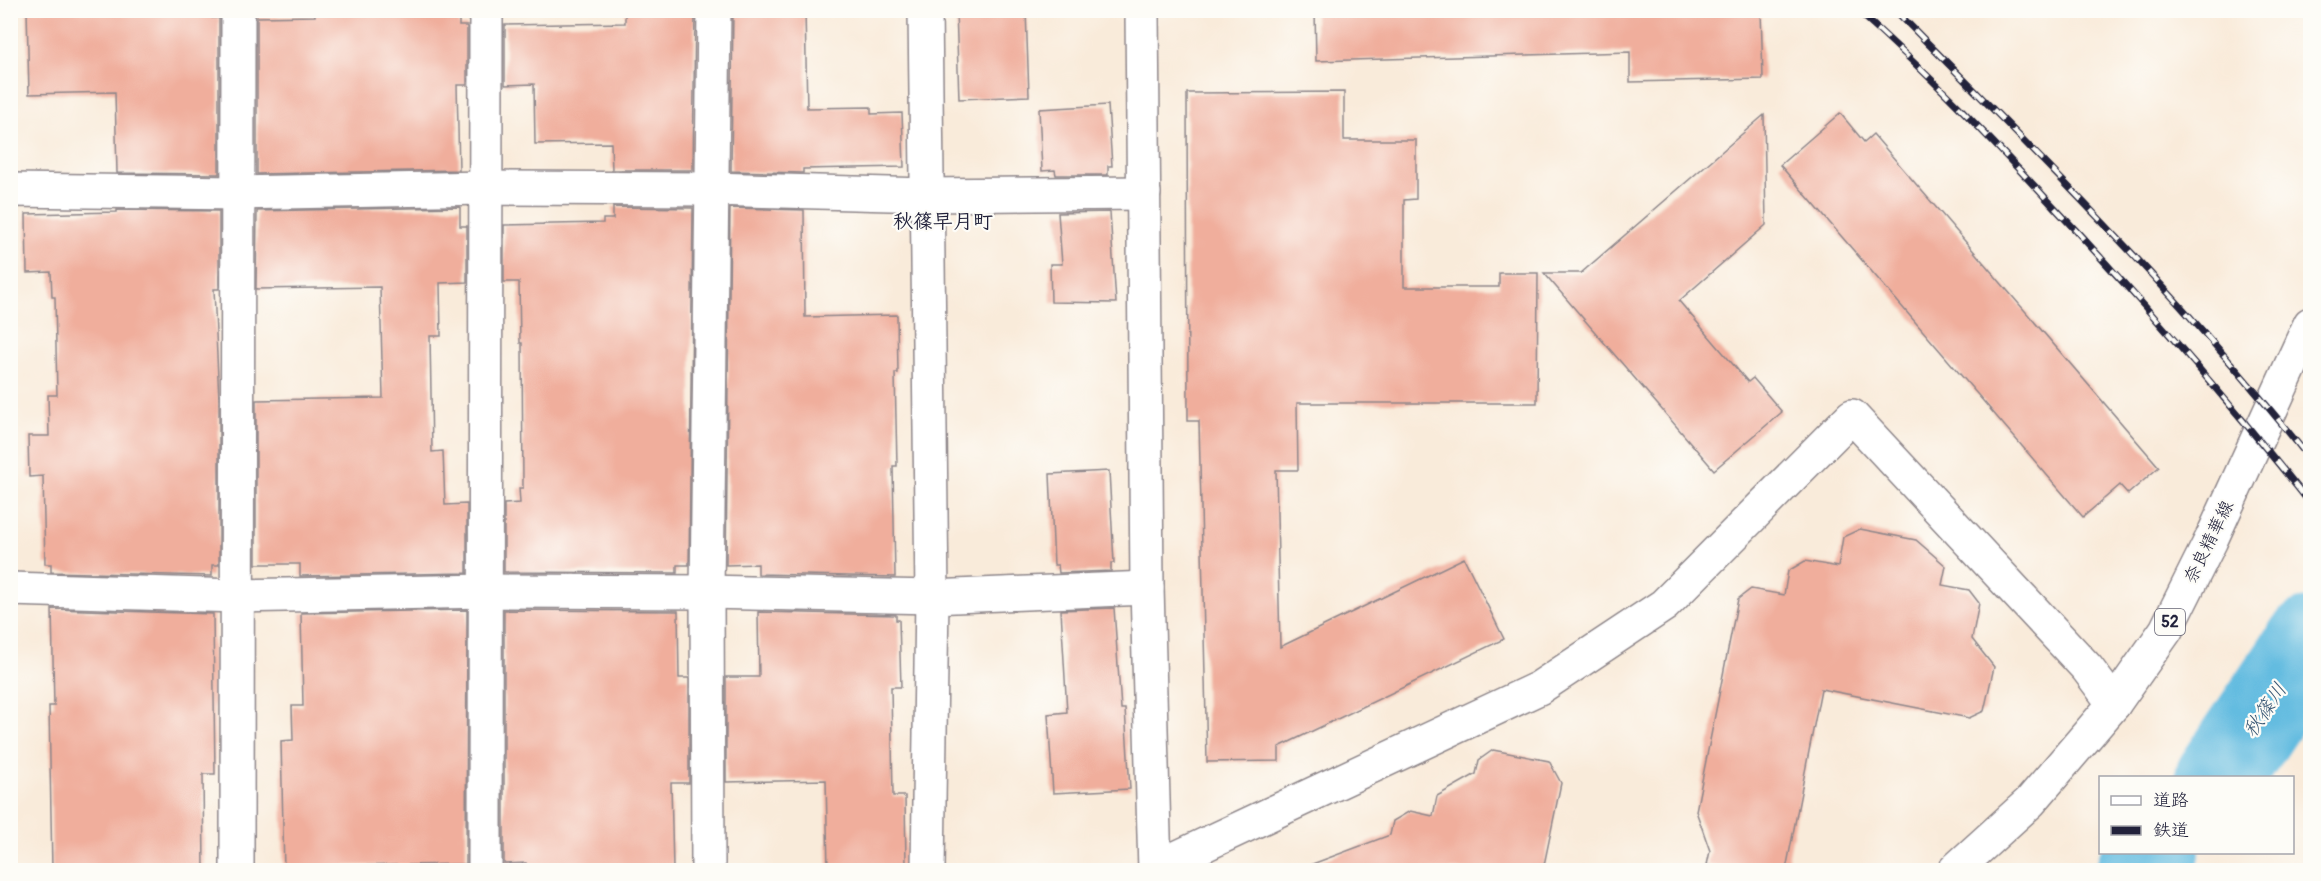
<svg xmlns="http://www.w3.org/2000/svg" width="2321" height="881" font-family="Pangolin,'Klee One',sans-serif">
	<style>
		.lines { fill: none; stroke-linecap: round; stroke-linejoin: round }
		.river { stroke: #63bce0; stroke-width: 88 }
		.building { fill: #f0ae9c }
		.minor-casing { stroke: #8e868a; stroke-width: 36 }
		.major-casing { stroke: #8e868a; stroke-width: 36 }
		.minor { stroke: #fff; stroke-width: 33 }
		.major { stroke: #fff; stroke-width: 33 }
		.rail-casing { stroke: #22223b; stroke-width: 7 }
		.rail { stroke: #fdfcf7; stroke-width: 4.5; stroke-dasharray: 14; stroke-linecap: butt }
		.labels { text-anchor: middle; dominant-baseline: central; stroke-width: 4.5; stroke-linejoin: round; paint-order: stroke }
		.shield { fill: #fdfcf7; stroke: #646373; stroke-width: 1.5 }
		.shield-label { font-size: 16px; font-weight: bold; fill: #22223b }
		.street-label { font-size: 18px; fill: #22223b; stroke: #fdfcf7 }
		.neighbourhood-label { font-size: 20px; font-weight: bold; fill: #22223b; stroke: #fdfcf7 }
		.water-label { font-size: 20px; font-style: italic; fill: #395875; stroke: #fdfcf7 }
	</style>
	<rect width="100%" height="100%" fill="#fdfcf7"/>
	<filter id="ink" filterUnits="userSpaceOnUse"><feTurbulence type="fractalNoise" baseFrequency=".0167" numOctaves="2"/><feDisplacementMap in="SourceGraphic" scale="12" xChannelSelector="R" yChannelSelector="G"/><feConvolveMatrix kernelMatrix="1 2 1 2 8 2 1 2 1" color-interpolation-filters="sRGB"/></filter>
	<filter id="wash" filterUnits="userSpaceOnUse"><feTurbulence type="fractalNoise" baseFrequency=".008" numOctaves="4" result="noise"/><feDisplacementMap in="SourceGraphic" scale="24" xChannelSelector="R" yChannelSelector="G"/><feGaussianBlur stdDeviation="1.35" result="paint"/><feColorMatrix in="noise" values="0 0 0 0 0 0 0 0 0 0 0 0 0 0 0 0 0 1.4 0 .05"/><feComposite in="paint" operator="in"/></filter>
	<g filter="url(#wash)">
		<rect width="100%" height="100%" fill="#f9ebda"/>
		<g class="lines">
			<!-- river -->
			<g class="river">
				<polyline points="2219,778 2310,642"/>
				<polyline points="2140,870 2156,852"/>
			</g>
		</g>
		<g id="blocks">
			<!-- building -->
			<g class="building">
				<polygon points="27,10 212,10 212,18 219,18 219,174 117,173 115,92 29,94"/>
				<polygon points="315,10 459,10 459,26 467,26 467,85 457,85 459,170 257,174 257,17 315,16"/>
				<polygon points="625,10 695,10 693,170 612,170 611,143 535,144 534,84 505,85 505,25 625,23"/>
				<polygon points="733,10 805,10 807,108 871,107 871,114 902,113 904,167 803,169 803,173 731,171"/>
				<polygon points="956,10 1026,10 1029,96 959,99"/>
				<polygon points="1315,10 1761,10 1763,79 1630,82 1630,52 1316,61"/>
				<polygon points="1344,92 1344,140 1416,140 1416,199 1404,200 1404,287 1499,287 1499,273 1538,273 1537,403 1297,403 1298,470 1276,470 1280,647 1464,558 1504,639 1279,747 1279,761 1207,762 1199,421 1188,421 1187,93"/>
				<polygon points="1108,105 1112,166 1108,166 1108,175 1056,175 1055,170 1042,171 1039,109"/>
				<polygon points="1840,113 1864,142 1873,134 2159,467 2128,494 2120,485 2083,517 1780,165"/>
				<polygon points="1764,115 1766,225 1679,301 1748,382 1753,378 1782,412 1714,470 1544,273 1581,273"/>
				<polygon points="460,207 460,226 467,226 467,282 440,283 441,336 430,336 432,452 443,451 445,505 467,504 467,573 300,576 300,564 256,564 256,400 383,398 380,287 256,289 257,211"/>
				<polygon points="613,207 693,208 689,565 677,565 677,573 504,572 504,504 520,503 519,488 523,488 522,343 520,343 519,282 504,282 504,225 603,223 603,219 613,219"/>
				<polygon points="730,208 804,210 805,317 897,315 898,373 895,373 897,466 893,466 895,577 758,574 758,564 726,565"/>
				<polygon points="117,210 219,211 219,289 214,289 219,400 219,565 212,565 212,576 51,572 51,564 45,564 43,476 29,477 28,436 49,436 48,395 57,395 55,297 52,297 51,272 27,273 26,214 117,212"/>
				<polygon points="1110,212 1116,303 1051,302 1050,264 1062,264 1058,213"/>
				<polygon points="1109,471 1114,563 1111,563 1111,571 1059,573 1058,565 1054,565 1050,474"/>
				<polygon points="1860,529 1916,540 1946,566 1942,585 1969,590 1979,603 1972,639 1994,667 1984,711 1969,718 1821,689 1786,870 1736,870 1707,865 1710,851 1696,811 1738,599 1751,589 1784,595 1788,571 1805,561 1838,567 1843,537"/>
				<polygon points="1114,608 1121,709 1125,709 1130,789 1053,793 1048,714 1067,712 1061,610"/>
				<polygon points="52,609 213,614 215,774 203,774 204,870 52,870 49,706 54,706"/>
				<polygon points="467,610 466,864 337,866 337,870 284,870 281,741 293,740 292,706 303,706 301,613"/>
				<polygon points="504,610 678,611 679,678 689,678 689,783 671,783 673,870 526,870 526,863 504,864"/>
				<polygon points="758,612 896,615 896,620 899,620 901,687 891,687 893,796 905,796 906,867 866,868 866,870 828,870 826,780 726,782 726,677 759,677"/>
				<polygon points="1493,750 1549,761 1561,783 1543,870 1308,870 1307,866 1390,835 1393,821 1410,811 1433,816 1437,796 1476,774 1479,760"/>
			</g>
		</g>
	</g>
	<g filter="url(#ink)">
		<use href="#blocks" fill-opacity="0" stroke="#8e868a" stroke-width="1.5"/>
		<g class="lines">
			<defs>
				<g id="minor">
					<polyline points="925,10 932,597 928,870"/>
					<polyline points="1142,10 1147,588 1155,870"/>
					<polyline points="10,190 239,193 485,188 713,189 926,195 1144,193"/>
					<polyline points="10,589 237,596 487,591 707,592 932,597 1147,588"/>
					<polyline points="1155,868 1539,688 1664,605 1852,416 2087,668 2114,704"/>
					<polyline points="237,870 238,10"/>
					<polyline points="485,870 486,10"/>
					<polyline points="708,870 707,592 714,10"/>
				</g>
				<polyline id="major" points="1955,870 2030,802 2114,704 2166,630 2211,540 2310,324"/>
			</defs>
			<!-- minor casing -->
			<use href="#minor" class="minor-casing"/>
			<!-- major casing -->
			<use href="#major" class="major-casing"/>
			<!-- minor -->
			<use href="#minor" class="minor"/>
			<!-- major -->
			<use href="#major" class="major"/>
			<defs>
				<g id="rail">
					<path d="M1857 10C1927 72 1991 139 2054 207 2143 302 2229 401 2310 503"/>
					<path d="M1895 10C2038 155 2184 299 2310 459"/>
				</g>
			</defs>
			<!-- rail casing -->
			<use href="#rail" class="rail-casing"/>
			<!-- rail -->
			<use href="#rail" class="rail"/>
		</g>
	</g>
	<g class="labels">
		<!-- shield labels -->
		<rect class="shield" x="2155" y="609" width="30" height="26" rx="4.5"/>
		<g class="shield-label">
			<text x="2170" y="622">52</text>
		</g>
		<!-- street labels -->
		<g class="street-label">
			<text transform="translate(2209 542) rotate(-64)">奈良精華線</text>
		</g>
		<!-- neighbourhood labels -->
		<g class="neighbourhood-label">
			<text x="943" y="221">秋篠早月町</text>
		</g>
		<!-- water labels -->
		<g class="water-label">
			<text transform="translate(2265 710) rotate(-56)">秋篠川</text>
		</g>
	</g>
	<!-- margin -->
	<rect width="2321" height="881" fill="none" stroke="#fdfcf7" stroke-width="36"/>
	<!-- legend -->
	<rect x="2099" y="776" width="195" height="78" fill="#fdfcf7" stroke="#a5a5ac" stroke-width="1.5"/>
	<rect x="2111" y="796" width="30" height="9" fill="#ffffff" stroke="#a5a5ac" stroke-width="1.5"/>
	<text x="2153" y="806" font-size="18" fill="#22223b">道路</text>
	<rect x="2111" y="826" width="30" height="9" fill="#22223b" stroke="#a5a5ac" stroke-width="1.5"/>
	<text x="2153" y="836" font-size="18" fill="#22223b">鉄道</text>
</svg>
